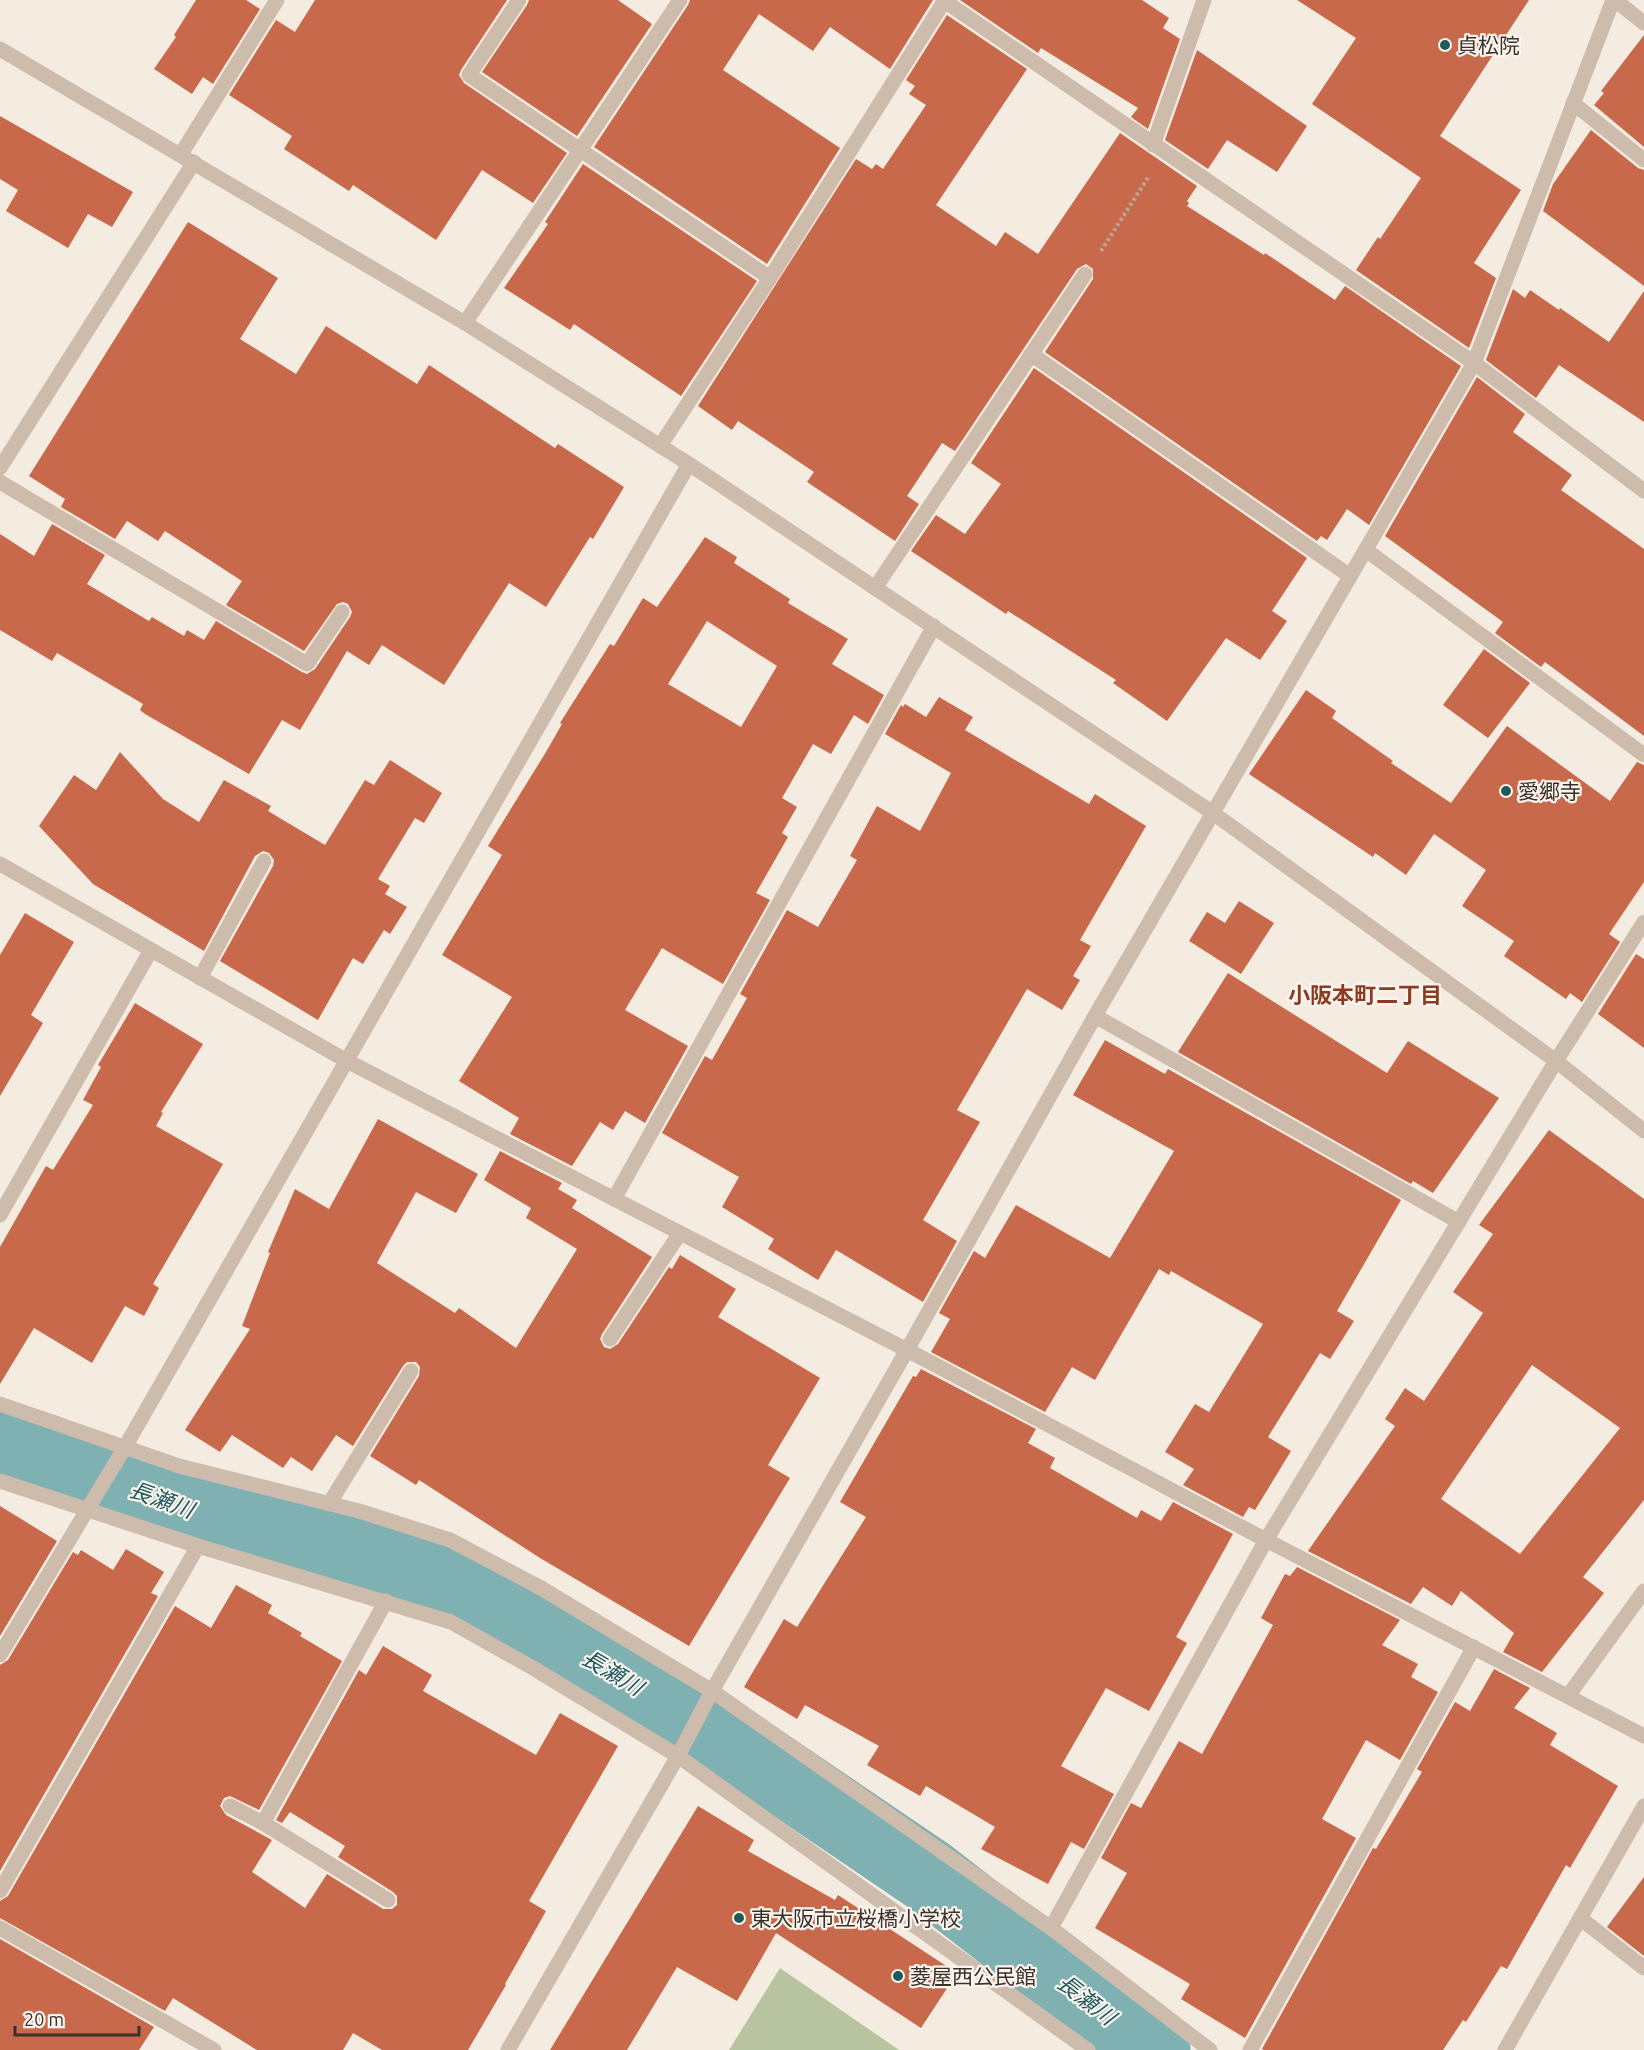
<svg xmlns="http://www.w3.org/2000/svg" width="1644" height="2050" font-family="Ubuntu,'Noto Sans JP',sans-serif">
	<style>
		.green { fill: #b8c4a0 }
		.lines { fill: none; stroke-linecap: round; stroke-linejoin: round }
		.river { stroke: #7fb0b2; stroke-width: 75 }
		.building { fill: #c8694b; fill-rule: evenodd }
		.path { stroke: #b9a596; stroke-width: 4; stroke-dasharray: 3 3; stroke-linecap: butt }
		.minor { stroke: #cdbbac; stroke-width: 15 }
		.poi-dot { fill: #1f5a5e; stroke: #fbf5ee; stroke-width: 2 }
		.labels { text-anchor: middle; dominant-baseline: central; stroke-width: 4.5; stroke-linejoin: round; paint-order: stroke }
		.poi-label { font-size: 21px; fill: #3b302b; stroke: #fbf5ee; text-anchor: start }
		.neighbourhood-label { font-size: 22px; font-weight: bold; fill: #8c3b22; stroke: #fbf5ee }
		.water-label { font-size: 22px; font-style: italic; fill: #1f5a5e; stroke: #fbf5ee }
	</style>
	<rect width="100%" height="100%" fill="#f4ebe1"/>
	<!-- green -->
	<polygon class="green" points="780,1968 899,2050 729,2050"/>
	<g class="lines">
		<!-- river -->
		<polyline class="river" points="0,1437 47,1452 161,1502 424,1574 534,1624 761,1762 929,1876 1153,2050"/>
	</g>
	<!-- building -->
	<g class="building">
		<polygon points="196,0 246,0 260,9 213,84 203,77 192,94 154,69 176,37 174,35"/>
		<polygon points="315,0 507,0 461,70 459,75 464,83 567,153 533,203 482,170 436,240 353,185 349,191 284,149 292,136 229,95 276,20 295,32"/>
		<polygon points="529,0 618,0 652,24 577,136 482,72 527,5"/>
		<polygon points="690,0 933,0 890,69 830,27 813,51 759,14 723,70 840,148 767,264 594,147 688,5"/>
		<polygon points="960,0 1142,0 1169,18 1163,28 1180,39 1148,129 1131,117 1138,108 1041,48 1038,53"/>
		<polygon points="1297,0 1529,0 1440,136 1521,190 1474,263 1496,278 1469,348 1356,270 1378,237 1380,239 1421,178 1312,104 1356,38"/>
		<polygon points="947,15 1027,69 936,205 996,246 1005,232 1038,254 1120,133 1197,186 1187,201 1189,203 1187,206 1264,255 1265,253 1335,300 1345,286 1461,366 1369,525 1347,509 1327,540 1321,536 1317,541 1045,352 1093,279 1093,269 1086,264 1077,269 955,451 942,443 907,496 919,504 895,541 807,482 814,472 738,421 732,430 698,406 856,159 872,169 876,164 883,169 926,105 909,94 915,86 906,80"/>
		<polygon points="1644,35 1644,147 1594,105 1604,93 1601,91"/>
		<polygon points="1197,50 1307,126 1277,172 1227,140 1208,169 1165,140"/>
		<polygon points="0,116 133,192 112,227 88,214 68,248 6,211 18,190 0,179"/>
		<polygon points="1591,130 1638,168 1644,170 1644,286 1543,211 1553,184"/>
		<polygon points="583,164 757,281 681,396 574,324 570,330 504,288 548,224 545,222"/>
		<polygon points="188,222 278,278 240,339 296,374 326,326 417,384 429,365 555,448 558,444 624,487 593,539 590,537 546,607 509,583 444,685 382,645 369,665 347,651 300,730 282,720 249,774 145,714 140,710 143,704 57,653 52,661 0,630 0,534 34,556 52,524 105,555 87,584 149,621 152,617 184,636 187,630 204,640 216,621 302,672 307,674 315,669 350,617 352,612 348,604 343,602 337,604 304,651 226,605 242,581 165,531 158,541 127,521 115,539 61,507 65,499 29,476"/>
		<polygon points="1513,289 1525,298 1530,290 1559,310 1560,308 1609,342 1644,291 1644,422 1559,365 1536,398 1486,360"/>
		<polygon points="1034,368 1307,558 1272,611 1287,621 1260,660 1226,638 1167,721 1113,683 1116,680 1008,611 1006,614 911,551 936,515 965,534 1001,484 971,463"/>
		<polygon points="1477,377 1525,414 1513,432 1572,475 1561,490 1644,549 1644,736 1545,662 1541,667 1495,633 1503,622 1385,536"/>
		<path d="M705 537 737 557 734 563 790 599 788 603 848 639 832 664 884 695 868 724 854 715 831 754 813 744 782 798 797 807 782 833 788 837 756 893 770 900 723 984 662 948 625 1010 688 1046 645 1123 625 1111 613 1130 600 1122 572 1166 510 1134 519 1118 459 1081 512 997 442 955 502 855 488 846 546 752 562 724 560 723 610 644 614 646 643 598 657 607ZM707 621 777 666 741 727 668 684Z"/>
		<polygon points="1484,649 1530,683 1488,738 1443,705"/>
		<polygon points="1306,690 1336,711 1332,718 1393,761 1391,763 1451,803 1507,726 1610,801 1637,762 1644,765 1644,882 1609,934 1620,942 1582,1002 1570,993 1566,999 1504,956 1514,941 1462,906 1486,870 1434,834 1406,875 1375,853 1373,857 1249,774"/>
		<polygon points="939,697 973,717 965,730 1089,804 1095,794 1146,826 1080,940 1091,946 1073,976 1080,980 1062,1010 1027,989 957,1110 980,1122 923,1220 957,1241 923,1302 836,1250 818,1280 768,1249 774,1239 722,1207 739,1177 662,1133 705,1056 712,1060 747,998 740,994 787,910 818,927 857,860 850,856 877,806 920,831 951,773 885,734 901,705 903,707 905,704 926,717"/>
		<polygon points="120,752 163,799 199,822 224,780 271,806 268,811 325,845 365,780 374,785 390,760 442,793 424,823 415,818 378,879 390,886 385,894 407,907 390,934 384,930 363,964 353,958 318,1020 220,961 273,866 274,860 269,853 263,851 255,856 204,951 93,884 39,826 74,775 96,790"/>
		<polygon points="1239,901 1274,923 1241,974 1189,941 1207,912 1225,923"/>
		<polygon points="25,913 74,942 31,1015 43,1023 0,1096 0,955"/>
		<polygon points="1636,954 1644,959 1644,1048 1598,1014"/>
		<polygon points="1228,973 1387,1073 1408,1041 1499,1098 1433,1193 1413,1181 1411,1184 1178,1052"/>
		<polygon points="135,1003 203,1044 161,1112 163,1113 156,1126 223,1164 153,1284 159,1288 144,1316 125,1306 92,1363 34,1328 0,1384 0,1247 46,1166 53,1170 93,1105 83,1100 101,1067 98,1065"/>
		<polygon points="1105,1040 1165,1074 1168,1069 1401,1200 1337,1311 1354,1321 1330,1359 1320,1353 1268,1437 1291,1451 1255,1510 1249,1507 1243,1517 1183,1485 1194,1469 1165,1452 1195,1404 1209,1412 1263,1324 1171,1271 1169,1275 1159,1269 1095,1380 1072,1367 1045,1412 931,1352 950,1319 939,1313 974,1251 985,1258 1016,1205 1110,1258 1174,1151 1073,1095"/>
		<polygon points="378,1119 478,1174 456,1213 416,1192 377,1263 455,1313 459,1308 516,1348 577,1249 526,1218 531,1208 484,1180 500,1151 562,1183 558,1189 577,1200 572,1208 652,1257 602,1334 600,1339 604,1347 610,1349 618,1344 669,1267 672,1269 680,1255 736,1289 718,1317 820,1378 768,1465 790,1478 689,1646 540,1558 419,1480 416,1485 370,1456 419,1376 420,1367 416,1362 407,1362 403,1366 353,1446 336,1435 312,1471 291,1457 283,1468 232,1435 220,1452 185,1430 250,1329 242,1326 270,1253 268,1252 295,1189 329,1209"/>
		<path d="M1549 1130 1644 1199V1500L1583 1577 1604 1593 1542 1672 1503 1652 1514 1633 1461 1591 1452 1606 1423 1587 1411 1604 1308 1551 1395 1426 1385 1419 1405 1388 1424 1401 1483 1313 1453 1292 1493 1234 1479 1225ZM1532 1365 1620 1428 1520 1554 1441 1499Z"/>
		<polygon points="921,1369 1036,1429 1028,1443 1055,1458 1050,1468 1137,1518 1141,1510 1161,1521 1173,1502 1233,1534 1176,1637 1187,1643 1149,1711 1106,1688 1061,1766 1114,1794 1084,1849 1071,1842 1048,1884 981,1849 995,1827 926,1786 920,1796 867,1765 879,1746 805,1705 797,1719 744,1687 784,1619 797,1627 866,1517 840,1502 913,1376 916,1377"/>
		<polygon points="0,1506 57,1541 0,1636"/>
		<polygon points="126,1549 164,1572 151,1593 158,1596 0,1871 0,1665 8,1660 73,1552 78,1555 81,1550 113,1570"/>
		<polygon points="1297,1567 1400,1620 1382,1645 1418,1664 1411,1677 1438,1692 1400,1760 1366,1740 1322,1819 1356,1838 1245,2038 1181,1999 1190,1984 1095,1928 1127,1873 1101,1858 1131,1803 1141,1808 1179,1741 1202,1754 1273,1625 1261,1618 1285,1574 1290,1576"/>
		<polygon points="236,1585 272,1605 268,1613 302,1633 300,1636 342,1661 259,1810 230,1796 224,1798 220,1806 226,1815 272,1840 252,1872 305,1908 327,1874 383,1909 392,1909 397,1905 397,1896 393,1892 338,1857 345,1846 290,1812 282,1823 276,1820 359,1670 366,1675 383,1646 432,1675 423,1691 536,1755 560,1713 618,1746 529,1901 546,1911 505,1984 506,1985 468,2050 382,2050 353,2033 343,2050 257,2050 173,1998 165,2011 0,1918 0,1901 8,1896 175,1606 211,1628"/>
		<polygon points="1494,1669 1530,1688 1514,1708 1557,1733 1550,1745 1618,1786 1570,1868 1566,1865 1507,1969 1501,1966 1466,2022 1463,2020 1443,2050 1264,2050 1262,2049 1373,1848 1376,1849 1422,1772 1417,1769 1455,1702 1470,1711"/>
		<polygon points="698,1806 754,1840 748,1851 835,1900 838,1895 957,1973 921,2028 776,1933 737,2001 677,1967 627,2050 550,2050"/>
		<polygon points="1644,1877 1644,1956 1607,1927"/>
		<polygon points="0,1939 154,2027 139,2050 0,2050"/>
	</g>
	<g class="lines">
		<!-- path -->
		<polyline class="path" points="1101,251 1149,176"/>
		<!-- minor -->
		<g class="minor">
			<polyline points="519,0 469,75 770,278"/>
			<polyline points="943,0 1474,363 1644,491"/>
			<polyline points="1615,0 1644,23"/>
			<polyline points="0,49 465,323 689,464 1213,813 1556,1061 1644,1131"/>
			<polyline points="1573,103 1644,160"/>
			<polyline points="1153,145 1204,0"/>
			<polyline points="181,154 277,0"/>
			<polyline points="465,323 680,0"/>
			<polyline points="1031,354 1350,576"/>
			<polyline points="660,446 770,278 945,0"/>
			<polyline points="0,468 194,162"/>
			<polyline points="0,482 307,664 342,612"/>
			<polyline points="1366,550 1644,755"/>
			<polyline points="875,588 1085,274"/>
			<polyline points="0,864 347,1061 907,1350 1266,1540 1644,1736"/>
			<polyline points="200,978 264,861"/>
			<polyline points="1095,1016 1459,1222"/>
			<polyline points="614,1199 934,626"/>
			<polyline points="0,1215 151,950"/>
			<polyline points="610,1339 680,1233"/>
			<polyline points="0,1404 179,1466 359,1511 450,1540 541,1588 712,1691 1051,1928 1210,2050"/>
			<polyline points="0,1481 198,1546 451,1622 533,1668 678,1756 1088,2050"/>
			<polyline points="329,1504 411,1371"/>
			<polyline points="0,1655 125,1447 689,464"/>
			<polyline points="1568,1696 1644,1591"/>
			<polyline points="230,1806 263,1823 388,1900"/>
			<polyline points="263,1823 386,1601"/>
			<polyline points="0,1891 198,1546"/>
			<polyline points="1580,1918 1644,1968"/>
			<polyline points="0,1928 214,2050"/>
			<polyline points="1051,1928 1266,1540 1556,1061 1644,922"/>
			<polyline points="508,2050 678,1756 712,1691 907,1350 1095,1016 1474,363 1613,0"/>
			<polyline points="1250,2050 1474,1647"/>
			<polyline points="1505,2050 1644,1806"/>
		</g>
	</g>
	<!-- markers -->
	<g class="poi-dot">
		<circle cx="1445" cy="45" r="6"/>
		<circle cx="1506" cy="791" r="6"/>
		<circle cx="739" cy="1918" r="6"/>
		<circle cx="898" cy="1976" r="6"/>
	</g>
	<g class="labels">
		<!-- poi labels -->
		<g class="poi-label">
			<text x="1457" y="45">貞松院</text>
			<text x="1518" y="791">愛郷寺</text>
			<text x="751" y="1918">東大阪市立桜橋小学校</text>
			<text x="910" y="1976">菱屋西公民館</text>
		</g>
		<!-- neighbourhood labels -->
		<g class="neighbourhood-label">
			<text x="1365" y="994">小阪本町二丁目</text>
		</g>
		<!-- water labels -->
		<g class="water-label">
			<text transform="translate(162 1499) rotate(20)">長瀬川</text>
			<text transform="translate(613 1672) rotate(31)">長瀬川</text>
			<text transform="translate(1087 1999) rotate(38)">長瀬川</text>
		</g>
	</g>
	<!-- scale -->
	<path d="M15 2026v9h124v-9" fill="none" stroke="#3b302b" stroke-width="3"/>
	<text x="24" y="2026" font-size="18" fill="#3b302b" stroke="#fbf5ee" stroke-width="4.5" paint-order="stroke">20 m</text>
</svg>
